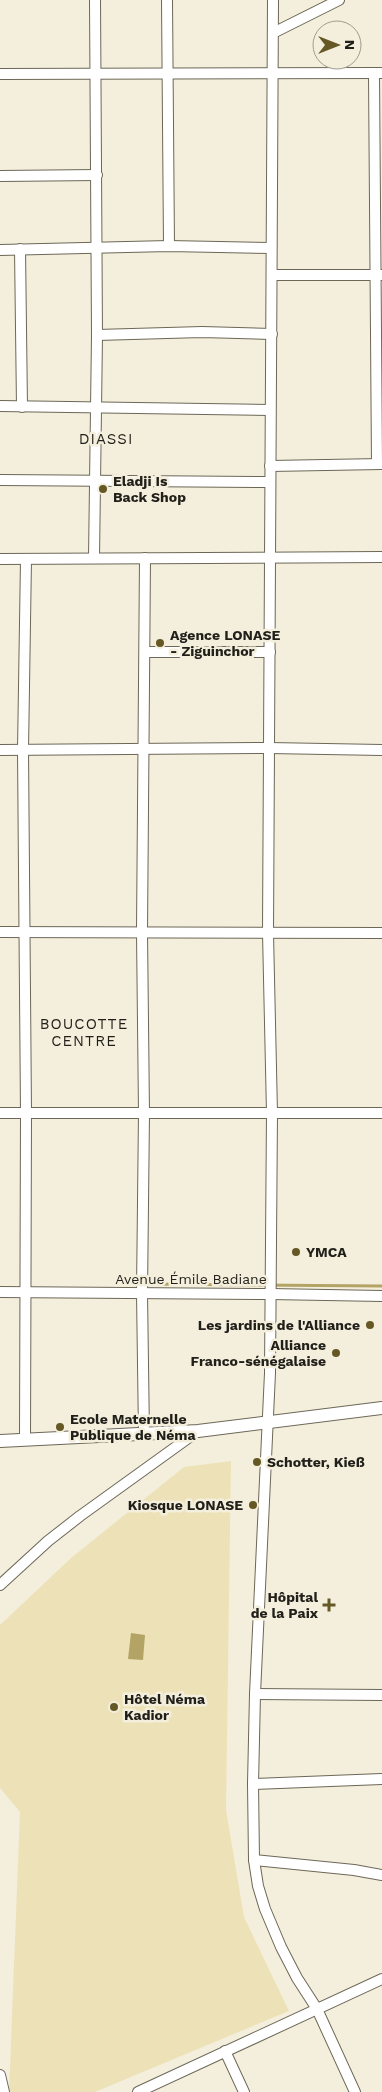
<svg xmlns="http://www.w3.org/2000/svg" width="382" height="2092" font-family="'Work Sans',sans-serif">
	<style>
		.green { fill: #ede2b7 }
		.water { fill: #b3a365 }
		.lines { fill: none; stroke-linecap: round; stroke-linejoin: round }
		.stream { stroke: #b3a365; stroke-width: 3 }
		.minor-casing { stroke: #6c6757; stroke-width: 12 }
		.major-casing { stroke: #6c6757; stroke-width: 14 }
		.minor { stroke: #fff; stroke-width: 10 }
		.major { stroke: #fff; stroke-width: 12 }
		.poi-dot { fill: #655825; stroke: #f4efdd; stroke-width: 2 }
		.labels { text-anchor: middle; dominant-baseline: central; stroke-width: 5; stroke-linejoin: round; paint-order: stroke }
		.poi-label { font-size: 14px; font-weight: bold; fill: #211f19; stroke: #f4efdd; text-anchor: start }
		.street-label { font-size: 14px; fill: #211f19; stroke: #f4efdd }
		.neighbourhood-label { font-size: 15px; letter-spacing: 1px; fill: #211f19; stroke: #f4efdd }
	</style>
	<rect width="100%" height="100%" fill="#f4efdd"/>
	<!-- green -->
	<polygon class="green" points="231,1461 226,1810 244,1917 289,2011 95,2092 9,2092 20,1812 0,1788 0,1625 71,1558 184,1467"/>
	<!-- water -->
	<polygon class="water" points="131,1633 145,1635 143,1660 128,1659"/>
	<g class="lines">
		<!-- stream -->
		<polyline class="stream" points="150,1284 382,1286"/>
		<defs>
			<g id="minor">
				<polyline points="167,0 169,246"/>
				<polyline points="273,0 268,933 272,1113 270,1373 255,1694 253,1784 254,1860 258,1886 265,1909 281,1947 297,1978 317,2009 355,2092"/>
				<polyline points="273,33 339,0"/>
				<polyline points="0,74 382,73"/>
				<polyline points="374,74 377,464"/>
				<polyline points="0,176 97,175"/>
				<polyline points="20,249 22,407"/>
				<polyline points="0,250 169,246 271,248"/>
				<polyline points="273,275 382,275"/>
				<polyline points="97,335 202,332 272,334"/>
				<polyline points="0,406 270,410"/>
				<polyline points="270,466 381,464"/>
				<polyline points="0,480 270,482"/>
				<polyline points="94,558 97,335 95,0"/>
				<polyline points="0,559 382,557"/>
				<polyline points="145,652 270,652"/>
				<polyline points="0,750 269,748 382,750"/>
				<polyline points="0,932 382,933"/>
				<polyline points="0,1113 382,1113"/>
				<polyline points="0,1292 270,1294 382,1296"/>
				<polyline points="144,1435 142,1293 144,1113 142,932 145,558"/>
				<polyline points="25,1440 26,1113 23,750 26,559"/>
				<polyline points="0,1585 48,1541 80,1516 198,1431"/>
				<polyline points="255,1694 382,1695"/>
				<polyline points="253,1784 382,1779"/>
				<polyline points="254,1860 354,1870 382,1875"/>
				<polyline points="225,2051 244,2092"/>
				<polyline points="0,2075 4,2092"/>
				<polyline points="138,2092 382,1979"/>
			</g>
			<polyline id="major" points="0,1441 198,1431 382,1408"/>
		</defs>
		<!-- minor casing -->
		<use href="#minor" class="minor-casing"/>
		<!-- major casing -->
		<use href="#major" class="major-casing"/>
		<!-- minor -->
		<use href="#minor" class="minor"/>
		<!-- major -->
		<use href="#major" class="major"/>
	</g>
	<!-- markers -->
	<g class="poi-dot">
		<circle cx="103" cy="489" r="5"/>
		<circle cx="160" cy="643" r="5"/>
		<circle cx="296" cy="1252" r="5"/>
		<circle cx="370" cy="1325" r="5"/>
		<circle cx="336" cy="1353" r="5"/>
		<circle cx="60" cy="1427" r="5"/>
		<circle cx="257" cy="1462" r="5"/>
		<circle cx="253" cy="1505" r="5"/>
		<path d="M326.5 1597.5h5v5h5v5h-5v5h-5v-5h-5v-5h5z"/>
		<circle cx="114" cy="1707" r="5"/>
	</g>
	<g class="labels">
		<!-- poi labels -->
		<g class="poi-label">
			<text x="113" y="481">Eladji Is<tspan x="113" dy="16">Back Shop</tspan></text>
			<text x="170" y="635">Agence LONASE<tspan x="170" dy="16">- Ziguinchor</tspan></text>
			<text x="306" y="1252">YMCA</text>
			<text x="360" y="1325" text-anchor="end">Les jardins de l'Alliance</text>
			<text x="326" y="1345" text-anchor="end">Alliance<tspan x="326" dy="16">Franco-sénégalaise</tspan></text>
			<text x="70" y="1419">Ecole Maternelle<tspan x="70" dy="16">Publique de Néma</tspan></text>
			<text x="267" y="1462">Schotter, Kieß</text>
			<text x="243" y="1505" text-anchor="end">Kiosque LONASE</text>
			<text x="318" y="1597" text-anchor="end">Hôpital<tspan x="318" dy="16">de la Paix</tspan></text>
			<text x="124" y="1699">Hôtel Néma<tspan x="124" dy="16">Kadior</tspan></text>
		</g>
		<!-- street labels -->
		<g class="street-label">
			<text x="191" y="1279">Avenue Émile Badiane</text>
		</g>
		<!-- neighbourhood labels -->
		<g class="neighbourhood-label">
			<text x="106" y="439">DIASSI</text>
			<text x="84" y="1024">BOUCOTTE<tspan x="84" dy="17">CENTRE</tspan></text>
		</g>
	</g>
	<!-- north arrow -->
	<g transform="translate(337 45) rotate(90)"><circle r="24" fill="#f4efdd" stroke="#a09c8f"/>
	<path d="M0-4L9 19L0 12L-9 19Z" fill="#655825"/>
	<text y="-8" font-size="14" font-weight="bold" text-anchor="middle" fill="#211f19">N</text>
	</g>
</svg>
